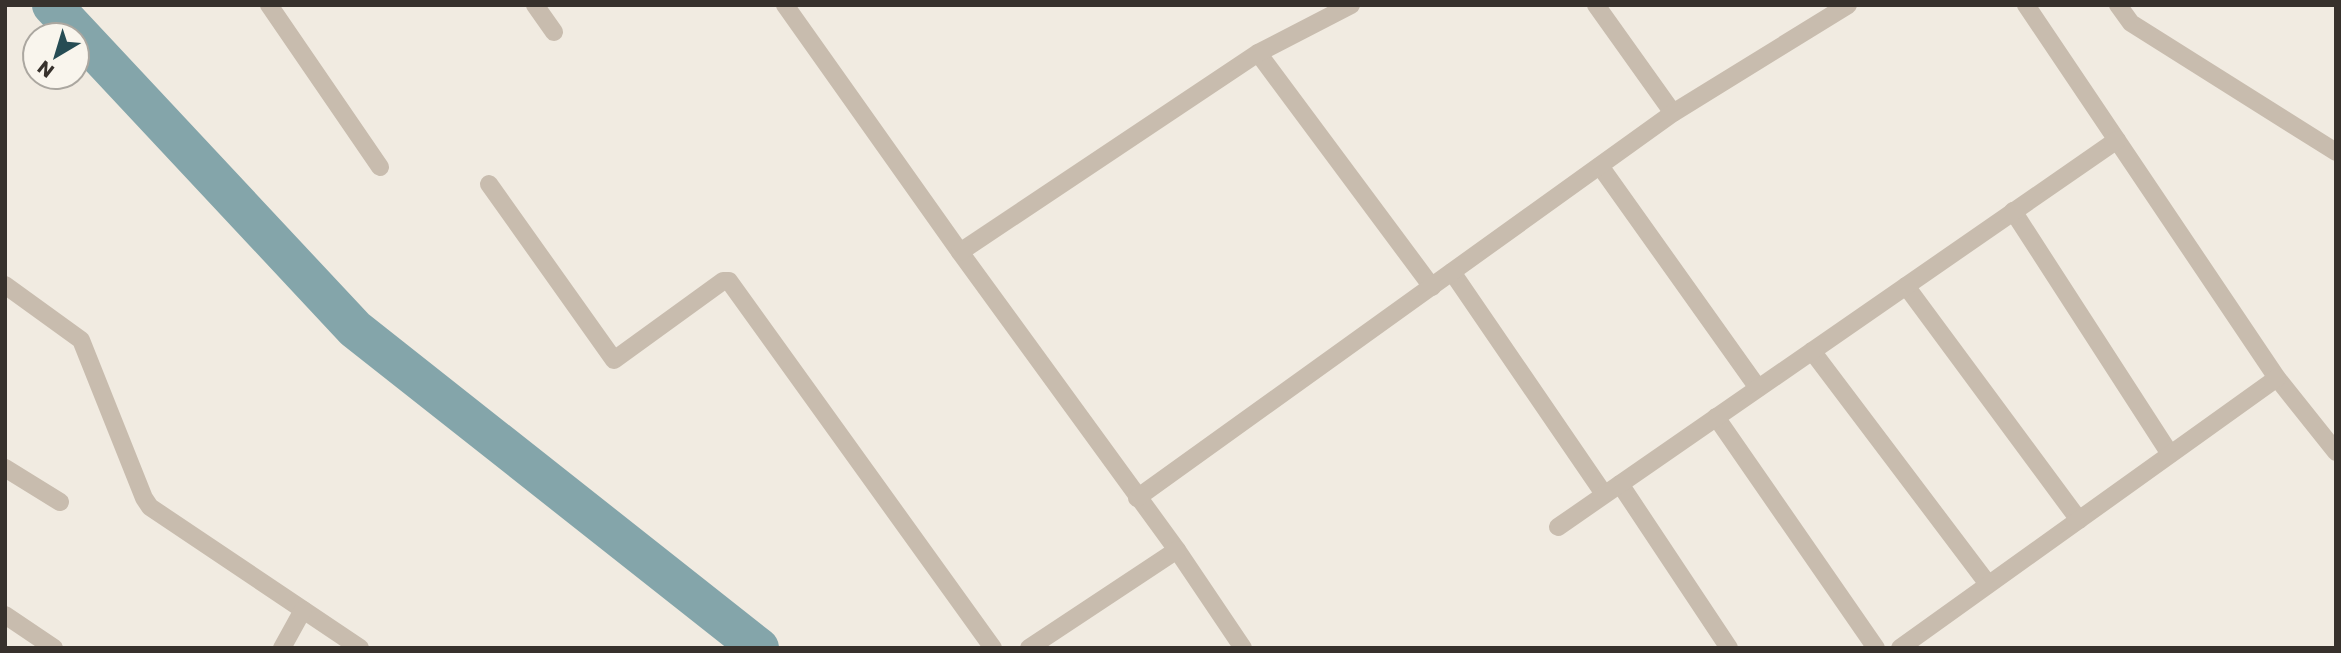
<svg xmlns="http://www.w3.org/2000/svg" width="2341" height="653" font-family="Poppins,sans-serif">
	<style>
		.lines { fill: none; stroke-linecap: round; stroke-linejoin: round }
		.canal { stroke: #84a5aa; stroke-width: 40 }
		.lane { stroke: #c8bcae; stroke-width: 18 }
		.street { stroke: #c8bcae; stroke-width: 18 }
	</style>
	<rect width="100%" height="100%" fill="#f1ebe1"/>
	<g class="lines">
		<!-- canal -->
		<polyline class="canal" points="52,5 355,329 759,648"/>
		<!-- lane -->
		<g class="lane">
			<polyline points="5,468 60,502"/>
			<polyline points="5,615 54,648"/>
		</g>
		<!-- street -->
		<g class="street">
			<polyline points="269,5 380,167"/>
			<polyline points="535,5 554,32"/>
			<polyline points="785,5 960,252 1177,550 1243,648"/>
			<polyline points="1596,5 1673,113"/>
			<polyline points="2026,5 2277,378 2336,452"/>
			<polyline points="2118,5 2131,23 2336,152"/>
			<polyline points="1258,53 1432,287"/>
			<polyline points="1600,166 1758,388"/>
			<polyline points="489,184 614,360 723,281 729,281 993,648"/>
			<polyline points="2013,211 2170,454"/>
			<polyline points="960,252 1258,53 1351,5"/>
			<polyline points="1452,272 1604,494"/>
			<polyline points="5,285 81,340 144,498 150,507 360,648"/>
			<polyline points="1906,286 2079,520"/>
			<polyline points="1812,351 1988,584"/>
			<polyline points="1716,417 1876,648"/>
			<polyline points="1620,484 1729,648"/>
			<polyline points="1137,498 1673,113 1848,5"/>
			<polyline points="1558,527 2117,140"/>
			<polyline points="282,648 303,610"/>
			<polyline points="1029,648 1177,550"/>
			<polyline points="1900,648 2277,378"/>
		</g>
	</g>
	<!-- border -->
	<rect width="2341" height="653" fill="none" stroke="#37312c" stroke-width="14"/>
	<!-- north arrow -->
	<g transform="translate(56 56) rotate(218)"><circle r="33" fill="#f9f5ed" stroke="#aba7a0" stroke-width="2"/>
	<path d="M0-5L12 26L0 18L-12 26Z" fill="#264c54"/>
	<text y="-10" font-size="19" font-weight="bold" text-anchor="middle" fill="#37312c">N</text>
	</g>
</svg>
